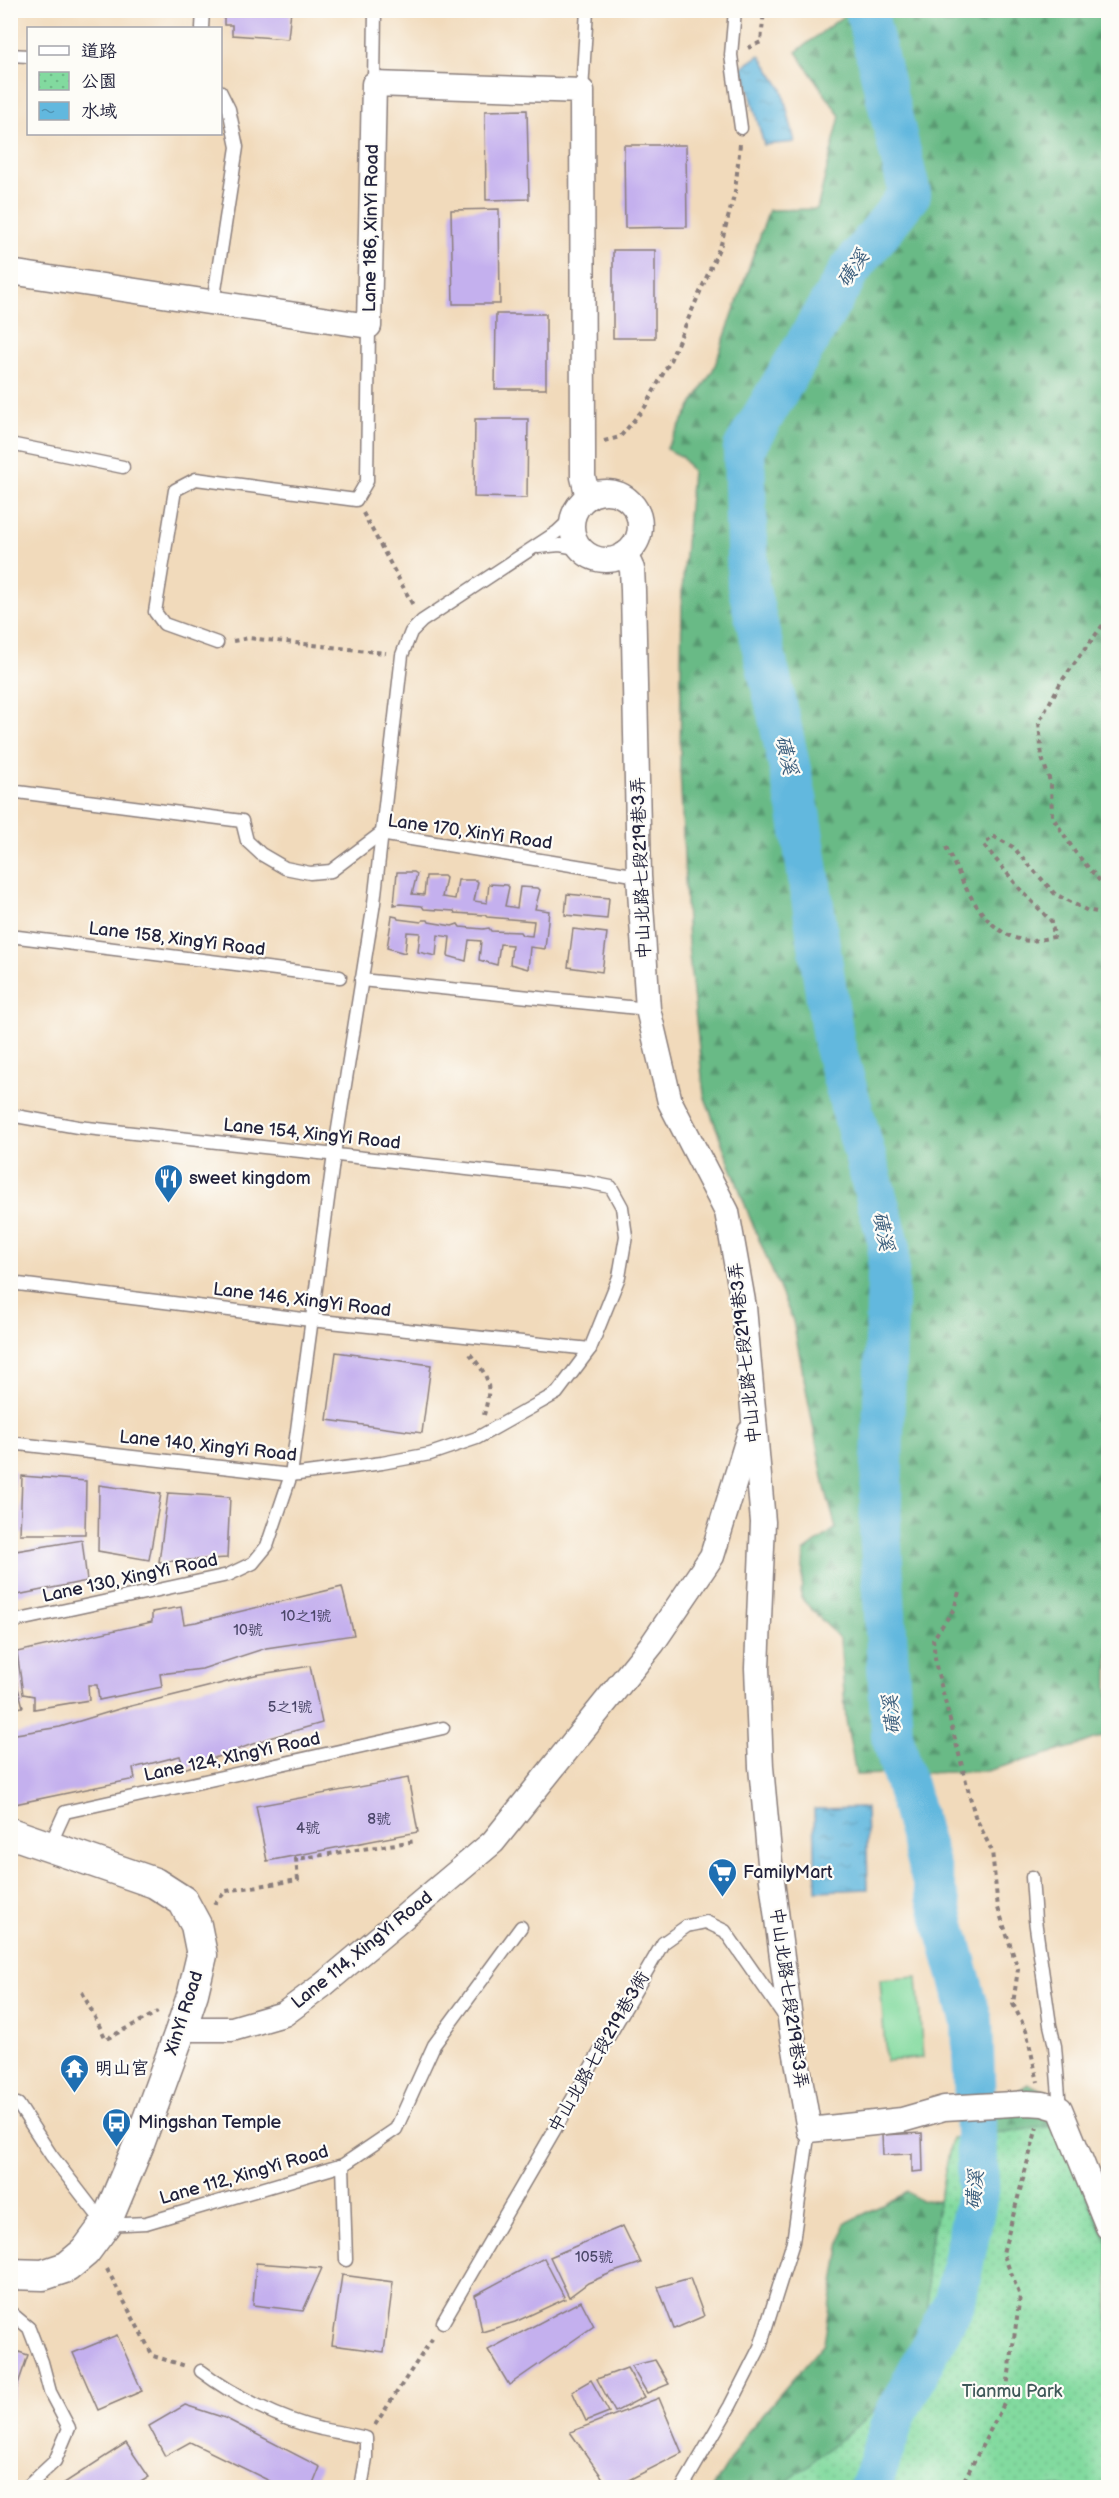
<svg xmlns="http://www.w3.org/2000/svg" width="1119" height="2498" font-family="'Balsamiq Sans','LXGW WenKai TC',sans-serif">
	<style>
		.forest { fill: url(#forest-firs); stroke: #466e60; stroke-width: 1.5 }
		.park { fill: url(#park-dots); stroke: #527e6d; stroke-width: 1.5 }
		.pitch { fill: #82da9f; stroke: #527e6d; stroke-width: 1.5 }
		.water { fill: url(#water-ripples); stroke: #426d8c; stroke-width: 1.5 }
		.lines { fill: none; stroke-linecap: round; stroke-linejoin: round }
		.river { stroke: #62b8de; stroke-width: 42 }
		.building { fill: #c4b0ee }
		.service-casing { stroke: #8a7e7b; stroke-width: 15 }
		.minor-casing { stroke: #8a7e7b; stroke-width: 27 }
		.tertiary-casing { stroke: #8a7e7b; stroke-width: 33 }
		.path { stroke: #8a7e7b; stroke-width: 4; stroke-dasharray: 4.5 4.5; stroke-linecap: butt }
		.service { stroke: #fff; stroke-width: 12 }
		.minor { stroke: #fff; stroke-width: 24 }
		.tertiary { stroke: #fff; stroke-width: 30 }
		.labels { text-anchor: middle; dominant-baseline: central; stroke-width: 4.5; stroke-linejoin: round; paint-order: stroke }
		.number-label { font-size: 15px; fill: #4a4668 }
		.street-label { font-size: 18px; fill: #22223b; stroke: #fdfcf7 }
		.poi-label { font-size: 18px; fill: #22223b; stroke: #fdfcf7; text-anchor: start }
		.park-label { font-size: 18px; fill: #3f5959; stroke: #fdfcf7 }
		.water-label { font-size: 20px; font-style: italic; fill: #3c5e7c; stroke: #fdfcf7 }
	</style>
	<defs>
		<pattern id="forest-firs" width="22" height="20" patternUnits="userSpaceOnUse" patternTransform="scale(1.5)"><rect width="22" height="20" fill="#69ba86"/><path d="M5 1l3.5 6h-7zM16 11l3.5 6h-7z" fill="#56976f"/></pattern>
		<pattern id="park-dots" width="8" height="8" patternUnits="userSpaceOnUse" patternTransform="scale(1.5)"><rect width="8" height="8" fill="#82da9f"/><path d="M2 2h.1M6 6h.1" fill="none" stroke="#70bb8a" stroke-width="1.8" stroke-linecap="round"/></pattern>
		<pattern id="water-ripples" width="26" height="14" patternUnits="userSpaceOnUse" patternTransform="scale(1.5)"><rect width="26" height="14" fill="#62b8de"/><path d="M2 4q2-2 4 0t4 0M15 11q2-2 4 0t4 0" fill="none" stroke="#5095b5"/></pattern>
	</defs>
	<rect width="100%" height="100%" fill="#fdfcf7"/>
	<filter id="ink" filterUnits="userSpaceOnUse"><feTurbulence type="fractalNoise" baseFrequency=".0167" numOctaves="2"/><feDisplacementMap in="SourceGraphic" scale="12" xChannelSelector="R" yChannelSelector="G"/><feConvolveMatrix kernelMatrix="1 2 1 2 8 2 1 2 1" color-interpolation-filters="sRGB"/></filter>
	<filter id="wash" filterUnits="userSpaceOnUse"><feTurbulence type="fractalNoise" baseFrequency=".008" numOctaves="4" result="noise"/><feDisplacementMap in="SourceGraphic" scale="24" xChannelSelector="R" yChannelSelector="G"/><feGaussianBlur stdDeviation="1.35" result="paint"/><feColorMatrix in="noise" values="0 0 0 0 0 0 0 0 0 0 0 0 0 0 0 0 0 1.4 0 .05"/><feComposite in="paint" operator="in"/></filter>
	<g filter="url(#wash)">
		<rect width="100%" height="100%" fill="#f1dabb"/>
		<!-- forest -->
		<g class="forest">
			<polygon points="850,11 1108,11 1108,1734 1076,1746 987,1771 856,1775 846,1720 840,1639 801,1598 804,1552 836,1528 825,1488 793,1321 750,1218 704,1095 688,946 680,768 682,592 692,471 681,456 666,449 714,368 769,210 817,209 840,116 796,52"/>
			<polygon points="1028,2084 1062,2098 1108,2223 1108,2487 713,2488 745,2435 824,2343 844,2224 908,2192 920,2200 963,2201 991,2121 1003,2100"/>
		</g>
		<!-- park -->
		<polygon class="park" points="1055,2126 1108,2245 1108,2487 779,2488 868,2417 929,2342 927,2259 952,2138"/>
		<!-- pitch -->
		<polygon class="pitch" points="917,1977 923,2058 886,2061 880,1980"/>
		<!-- water -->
		<g class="water">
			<polygon points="760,55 782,89 795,142 764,145 745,74 741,68"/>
			<polygon points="866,1808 868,1889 816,1891 814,1809"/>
		</g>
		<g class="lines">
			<!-- river -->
			<polyline class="river" points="866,10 910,194 850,270 744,448 748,585 776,704 799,812 834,1044 889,1243 880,1528 892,1735 972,2022 978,2190 955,2301 895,2415 870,2488"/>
		</g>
		<g id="blocks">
			<!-- building -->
			<g class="building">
				<polygon points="224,10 291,10 288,39 232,35 232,25 224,25"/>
				<polygon points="527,110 529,199 486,200 485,111"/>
				<polygon points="624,145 686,145 687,227 625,228"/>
				<polygon points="499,209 500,304 453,304 451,210"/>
				<rect x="613" y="250" width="42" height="88"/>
				<polygon points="496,314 546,314 546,389 495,389"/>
				<polygon points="475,419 528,419 527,498 474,497"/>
				<polygon points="397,872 414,872 417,874 412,894 424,895 426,876 444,876 446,878 442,897 455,899 458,880 476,880 478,882 474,901 487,903 489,884 507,885 509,887 505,906 517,908 520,887 538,888 540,890 535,909 549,911 545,949 530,947 528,969 510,964 512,945 500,944 497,965 479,960 481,941 469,940 466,961 448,956 450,937 438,935 436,956 418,952 420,933 407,932 405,953 387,948 392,916 397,917 398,919 421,922 423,920 428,920 429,922 452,926 458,924 460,927 483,929 489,928 491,931 520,932 522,935 532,936 534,921 487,917 485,915 455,913 454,911 424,909 422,906 400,904 394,905"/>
				<polygon points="567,894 609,898 607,919 565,915"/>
				<polygon points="573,929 607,933 602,972 568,967"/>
				<polygon points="336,1352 431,1365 422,1433 327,1420"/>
				<polygon points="10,1471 15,1471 12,1527 10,1527"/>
				<polygon points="22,1476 86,1481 85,1534 20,1534"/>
				<polygon points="99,1485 161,1494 149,1560 98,1551"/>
				<polygon points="168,1493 230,1497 227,1558 159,1562"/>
				<polygon points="82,1540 87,1581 12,1596 10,1552"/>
				<polygon points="342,1587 354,1635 266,1648 202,1669 160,1674 162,1687 99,1700 97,1685 88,1685 89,1700 34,1709 34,1696 23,1694 17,1652 152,1622 152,1612 181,1607 184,1624 196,1622"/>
				<polygon points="10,1658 23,1707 10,1709"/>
				<polygon points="310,1666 322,1723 269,1738 184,1769 180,1756 133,1768 135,1779 10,1805 10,1735 60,1727 119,1709 255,1675"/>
				<polygon points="408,1778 418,1832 267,1861 256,1806"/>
				<polygon points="922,2133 923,2171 912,2172 912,2154 883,2155 882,2135"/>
				<polygon points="623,2226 641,2263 611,2273 588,2283 569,2297 550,2257"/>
				<polygon points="544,2258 565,2299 515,2322 482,2332 475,2295"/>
				<polygon points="256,2263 322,2268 303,2311 253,2305"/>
				<polygon points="342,2275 393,2282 384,2352 332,2345"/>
				<polygon points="690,2278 704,2316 674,2329 658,2287"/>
				<polygon points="581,2301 594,2326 509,2385 488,2350"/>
				<polygon points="117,2335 142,2391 98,2410 73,2353"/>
				<polygon points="10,2349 28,2355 11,2404 10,2404"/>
				<polygon points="655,2360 669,2384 647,2393 631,2366"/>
				<polygon points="627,2368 644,2397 615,2412 597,2379"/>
				<polygon points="591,2380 609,2412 586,2421 572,2391"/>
				<polygon points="659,2398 682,2453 615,2487 609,2487 570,2432"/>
				<polygon points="185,2405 225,2418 320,2467 312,2487 282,2487 190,2442 165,2456 149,2426"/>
				<polygon points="126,2443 149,2477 133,2487 58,2487"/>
			</g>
		</g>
	</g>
	<g filter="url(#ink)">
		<use href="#blocks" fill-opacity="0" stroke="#8a7e7b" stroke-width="1.5"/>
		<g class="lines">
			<defs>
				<g id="service">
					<polyline points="735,10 731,55 741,128"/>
					<polyline points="202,28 203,10"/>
					<polyline points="10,55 28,56"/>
					<polyline points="374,84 375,10"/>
					<polyline points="582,91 587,10"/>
					<polyline points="213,303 237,147 229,109 220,91"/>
					<polyline points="10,444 123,467"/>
					<polyline points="538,547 560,545 582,549"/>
					<polyline points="217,643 164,624 155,612 175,490 196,479 356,500 367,481 369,326"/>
					<polyline points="10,791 242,821 247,841 261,854 285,868 310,873 331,871 380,834 639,876"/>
					<polyline points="10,936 340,977"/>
					<polyline points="361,980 648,1009"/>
					<polyline points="10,1115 78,1127 586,1182 611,1187 622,1207 626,1236 619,1277 590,1349 557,1393 477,1438 430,1454 382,1463 291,1475 10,1443"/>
					<polyline points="10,1283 311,1320 590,1349"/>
					<polyline points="10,1622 228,1575 253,1563 267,1546 291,1475 334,1154 374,903 402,655 411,632 422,621 557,532 574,516"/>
					<polyline points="50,1845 65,1812 443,1728"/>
					<polyline points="1032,1877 1035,1920 1050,2025 1055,2046 1060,2109"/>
					<polyline points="18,2104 51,2155 105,2225 146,2223 343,2165 396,2129 434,2045 521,1927"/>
					<polyline points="343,2165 346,2260"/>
					<polyline points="10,2312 29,2328 42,2362 50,2392 69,2428 55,2461 26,2488"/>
					<polyline points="443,2322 663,1943 687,1926 706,1922 725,1931 785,2017"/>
					<path d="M201 2371C234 2396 281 2420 321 2429 336 2432 351 2434 366 2438V2459L361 2488"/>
					<polyline points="682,2488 730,2406 760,2347 793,2242 809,2130"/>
				</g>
				<g id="minor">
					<polyline points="10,272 369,326 374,84 582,91 583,447 583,477 588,497"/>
					<circle cx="606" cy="526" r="34"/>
					<polyline points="625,554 632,569 633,590 639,876 648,1009 670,1102 727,1212 744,1307 763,1522 757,1668 761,1767 771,1873 791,2026 809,2130 902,2120 944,2108 1028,2103 1043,2104 1060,2109 1108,2227"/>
					<polyline points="181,2029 232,2029 284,2014 323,1985 493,1842 653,1643 712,1556 750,1432"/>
				</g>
				<polyline id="tertiary" points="10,1833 155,1883 183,1901 196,1925 202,1955 193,1993 181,2029 139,2144 105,2225 85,2252 67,2267 43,2275 10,2274"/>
			</defs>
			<!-- service casing -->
			<use href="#service" class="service-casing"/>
			<!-- minor casing -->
			<use href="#minor" class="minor-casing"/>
			<!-- tertiary casing -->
			<use href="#tertiary" class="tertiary-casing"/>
			<!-- path -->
			<g class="path">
				<polyline points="748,48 761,42 764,10"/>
				<polyline points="604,441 620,437 645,407 669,363 721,244 735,192 740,144"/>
				<polyline points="363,513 414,607"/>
				<polyline points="1108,618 1061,682 1039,722 1042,758 1051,784 1052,816 1075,852 1106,888 1108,912"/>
				<polyline points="233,641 249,638 386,653"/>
				<path d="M946 847C964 884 983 937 1030 941 1038 941 1046 938 1054 937L1052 922 1020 889 984 845 993 836 1013 847 1055 894 1086 910 1108 914"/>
				<path d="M470 1354C490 1378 492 1384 484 1415"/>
				<polyline points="959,1592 954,1609 933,1639 936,1666 975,1816 992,1851 998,1908 1018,1969 1013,2004 1026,2030 1038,2082"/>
				<polyline points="214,1904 226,1891 298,1880 296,1859 416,1841"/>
				<polyline points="82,1992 106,2039 158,2012"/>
				<polyline points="107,2269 153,2356 186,2366"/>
				<polyline points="375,2425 434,2336"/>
				<polyline points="960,2488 1005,2402 1020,2296 1003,2253 1037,2127"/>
			</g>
			<!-- service -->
			<use href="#service" class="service"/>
			<!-- minor -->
			<use href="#minor" class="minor"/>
			<!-- tertiary -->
			<use href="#tertiary" class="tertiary"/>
		</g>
	</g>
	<!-- icons -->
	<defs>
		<symbol id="restaurant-pin" viewBox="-11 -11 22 30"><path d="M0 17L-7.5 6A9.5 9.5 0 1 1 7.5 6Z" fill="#1f6fb2" stroke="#fdfcf7"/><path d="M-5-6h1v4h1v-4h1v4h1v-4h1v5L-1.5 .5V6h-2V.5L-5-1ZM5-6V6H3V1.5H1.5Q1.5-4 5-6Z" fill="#fff"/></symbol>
		<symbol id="supermarket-pin" viewBox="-11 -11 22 30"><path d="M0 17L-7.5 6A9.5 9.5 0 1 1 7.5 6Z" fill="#1f6fb2" stroke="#fdfcf7"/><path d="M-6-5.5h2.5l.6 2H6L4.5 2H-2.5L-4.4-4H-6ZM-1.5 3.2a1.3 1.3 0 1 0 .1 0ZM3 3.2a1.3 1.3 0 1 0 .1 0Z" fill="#fff"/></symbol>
		<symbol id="temple-pin" viewBox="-11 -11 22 30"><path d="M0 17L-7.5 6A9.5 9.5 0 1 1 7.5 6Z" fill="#1f6fb2" stroke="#fdfcf7"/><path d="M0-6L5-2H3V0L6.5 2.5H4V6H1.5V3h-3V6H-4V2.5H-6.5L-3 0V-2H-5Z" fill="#fff"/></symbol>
		<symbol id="bus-pin" viewBox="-11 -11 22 30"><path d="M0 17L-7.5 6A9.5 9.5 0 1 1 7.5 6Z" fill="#1f6fb2" stroke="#fdfcf7"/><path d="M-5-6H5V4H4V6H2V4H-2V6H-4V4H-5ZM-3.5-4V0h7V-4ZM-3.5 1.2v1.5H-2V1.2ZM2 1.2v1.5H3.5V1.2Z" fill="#fff"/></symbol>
	</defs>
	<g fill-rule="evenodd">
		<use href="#restaurant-pin" x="152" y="1162" width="33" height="45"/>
		<use href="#supermarket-pin" x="706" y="1856" width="33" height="45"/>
		<use href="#temple-pin" x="58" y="2052" width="33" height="45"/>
		<use href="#bus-pin" x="100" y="2106" width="33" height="45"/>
	</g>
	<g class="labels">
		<!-- number labels -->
		<g class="number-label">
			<text x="306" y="1616">10之1號</text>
			<text x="248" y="1630">10號</text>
			<text x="290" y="1707">5之1號</text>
			<text x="379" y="1819">8號</text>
			<text x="308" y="1828">4號</text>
			<text x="594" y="2257">105號</text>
		</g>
		<!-- street labels -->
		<g class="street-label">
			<text transform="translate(371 228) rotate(-89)">Lane 186, XinYi Road</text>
			<text transform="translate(470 832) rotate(8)">Lane 170, XinYi Road</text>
			<text transform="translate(641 868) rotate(-92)">中山北路七段219巷3弄</text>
			<text transform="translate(177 939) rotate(7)">Lane 158, XingYi Road</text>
			<text transform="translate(312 1134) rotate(6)">Lane 154, XingYi Road</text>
			<text transform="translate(302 1300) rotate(7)">Lane 146, XingYi Road</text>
			<text transform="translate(745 1353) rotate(-96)">中山北路七段219巷3弄</text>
			<text transform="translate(208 1446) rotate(6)">Lane 140, XingYi Road</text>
			<text transform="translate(130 1578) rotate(-12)">Lane 130, XingYi Road</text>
			<text transform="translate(232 1757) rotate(-12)">Lane 124, XIngYi Road</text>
			<text transform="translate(362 1950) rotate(-39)">Lane 114, XingYi Road</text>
			<text transform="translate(789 1998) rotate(82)">中山北路七段219巷3弄</text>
			<text transform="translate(184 2013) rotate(-72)">XinYi Road</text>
			<text transform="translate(599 2052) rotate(-60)">中山北路七段219巷3衖</text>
			<text transform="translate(244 2175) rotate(-16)">Lane 112, XingYi Road</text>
		</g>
		<!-- poi labels -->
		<g class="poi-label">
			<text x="189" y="1178">sweet kingdom</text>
			<text x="743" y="1872">FamilyMart</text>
			<text x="95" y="2068">明山宮</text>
			<text x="138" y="2122">Mingshan Temple</text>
		</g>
		<!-- park labels -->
		<g class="park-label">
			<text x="1012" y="2391">Tianmu Park</text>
		</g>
		<!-- water labels -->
		<g class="water-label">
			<text transform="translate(853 269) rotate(-55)">磺溪</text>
			<text transform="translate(786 755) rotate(77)">磺溪</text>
			<text transform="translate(883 1231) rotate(79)">磺溪</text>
			<text transform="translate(892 1715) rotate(-95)">磺溪</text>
			<text transform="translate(975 2190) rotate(-85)">磺溪</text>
		</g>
	</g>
	<!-- margin -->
	<rect width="1119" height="2498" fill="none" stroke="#fdfcf7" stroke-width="36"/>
	<!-- legend -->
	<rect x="27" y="27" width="195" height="108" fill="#fdfcf7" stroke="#a5a5ac" stroke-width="1.5"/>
	<rect x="39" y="46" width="30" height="9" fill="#ffffff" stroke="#a5a5ac" stroke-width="1.5"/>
	<text x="81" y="57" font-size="18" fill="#22223b">道路</text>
	<rect x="39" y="72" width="30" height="18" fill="url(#park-dots)" stroke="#a5a5ac" stroke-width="1.5"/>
	<text x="81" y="87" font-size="18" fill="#22223b">公園</text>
	<rect x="39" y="102" width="30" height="18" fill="url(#water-ripples)" stroke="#a5a5ac" stroke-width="1.5"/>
	<text x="81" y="117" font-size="18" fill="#22223b">水域</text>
</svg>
